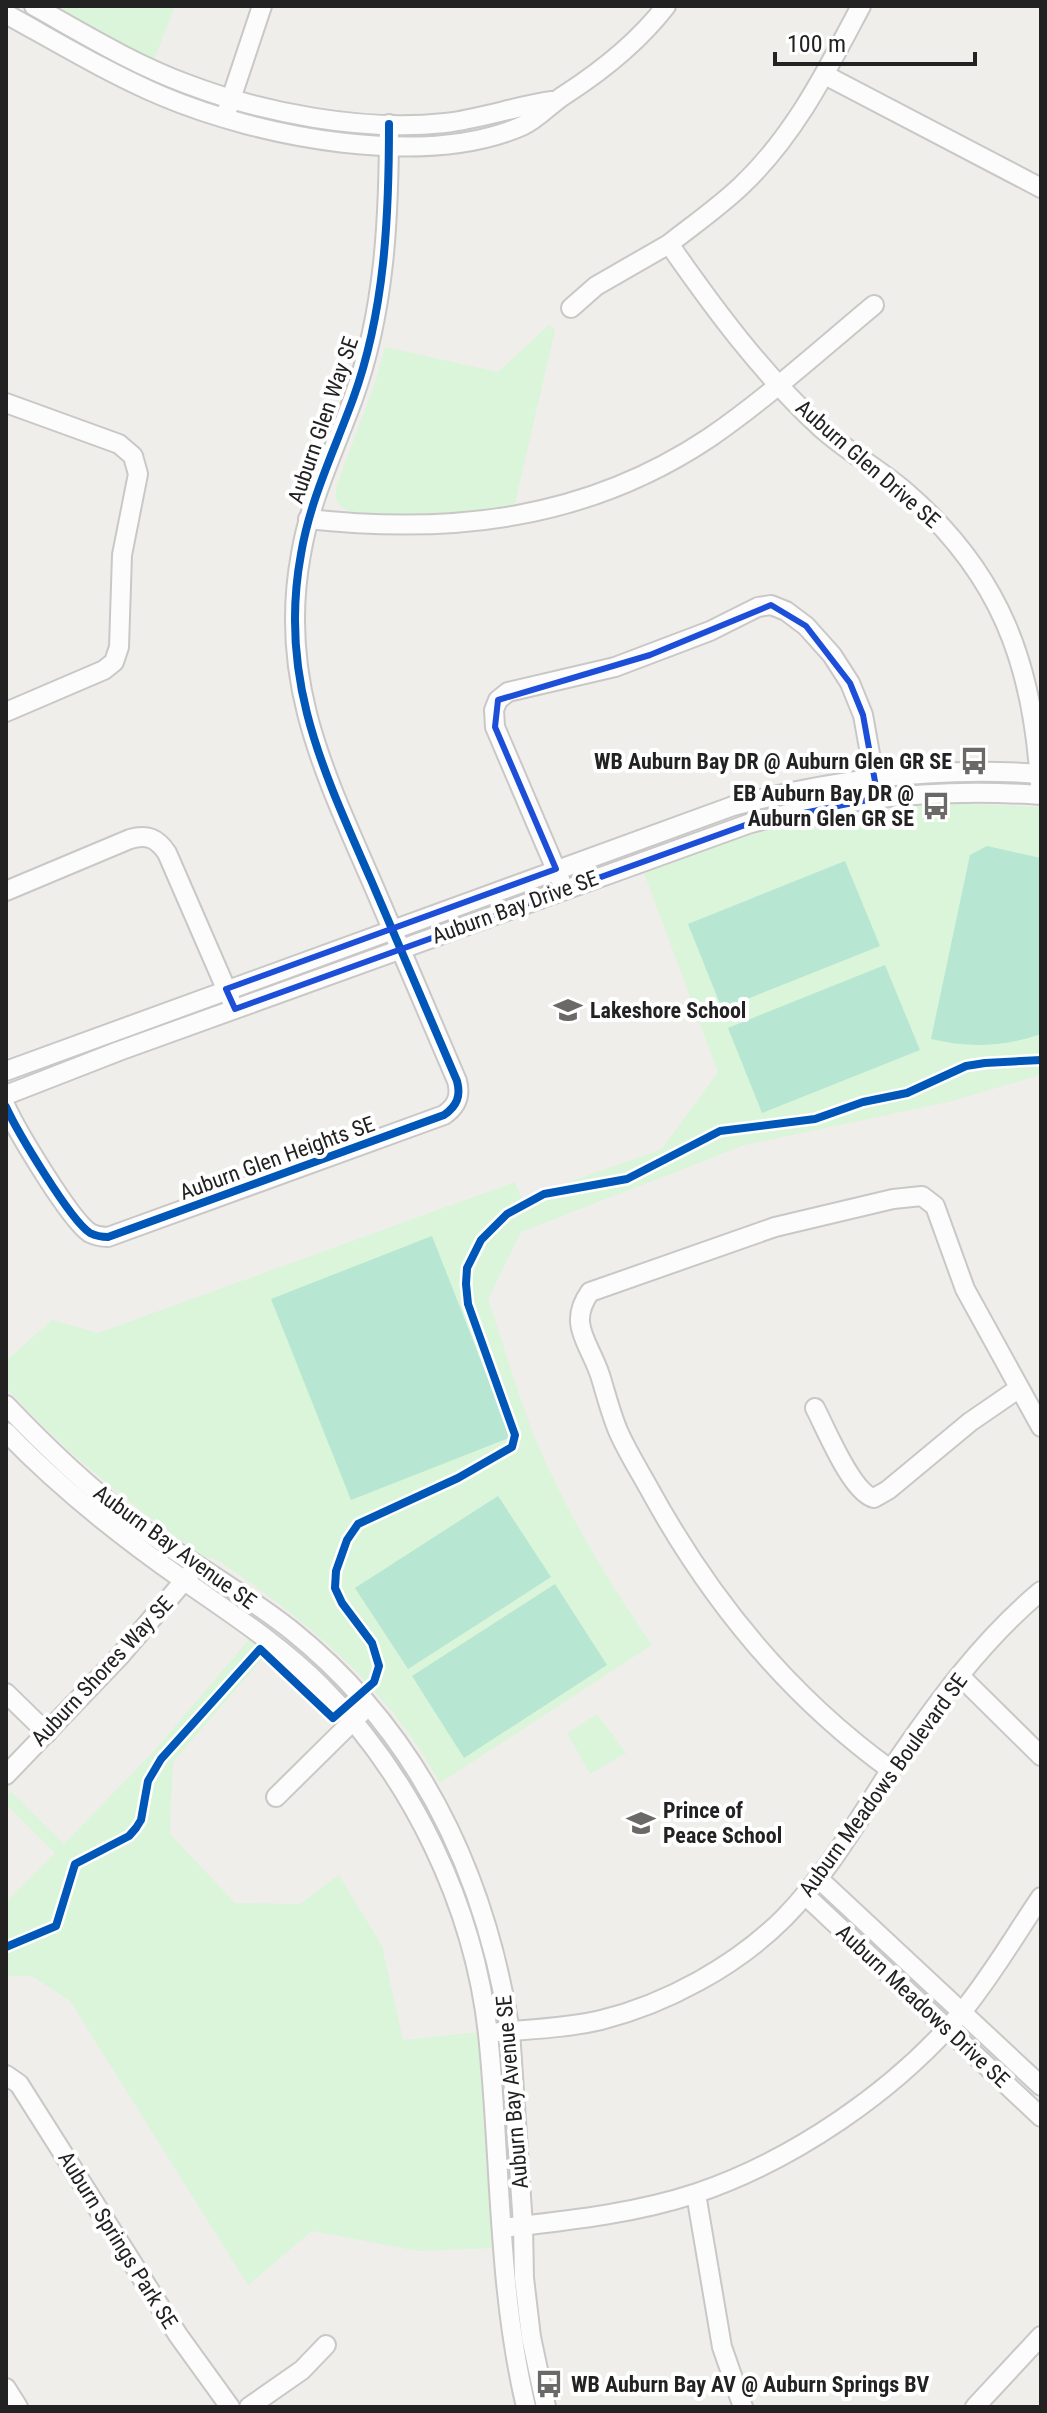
<svg xmlns="http://www.w3.org/2000/svg" width="1047" height="2413" font-family="'Roboto Condensed',sans-serif">
	<style>
		.park { fill: #daf5da }
		.pitch { fill: #b7e6d2 }
		.lines { fill: none; stroke-linecap: round; stroke-linejoin: round }
		.minor-casing { stroke: #c9c8c7; stroke-width: 22 }
		.minor { stroke: #fdfcfc; stroke-width: 18 }
		.cycleway-casing { stroke: #fff; stroke-width: 13 }
		.cycleway { stroke: #0057b8; stroke-width: 8 }
		.marked { fill: none; stroke: #1d4ed8; stroke-width: 6; stroke-linejoin: round }
		.labels { text-anchor: middle; dominant-baseline: central; stroke-width: 8; stroke-linejoin: round; paint-order: stroke }
		.street-label { font-size: 22px; fill: #222; stroke: #fff }
		.poi-label { font-size: 22px; font-weight: bold; fill: #222; stroke: #fff; text-anchor: start }
	</style>
	<rect width="100%" height="100%" fill="#f0eeeb"/>
	<!-- park -->
	<g class="park">
		<polygon points="51,6 175,6 153,62"/>
		<path d="M549 325 555 330 514 508C482 512 360 529 340 505 335 500 336 494 336 487L376 380 385 347 498 372Z"/>
		<path d="M952 803 1041 807V1075L948 1102 745 1145 521 1232 488 1299C504 1345 517 1393 535 1438 566 1511 607 1580 652 1645L440 1783C388 1688 307 1621 219 1561L203 1556C131 1506 65 1452 6 1388V1361L52 1320 98 1333 515 1182 522 1199 662 1149 718 1072 644 873C697 855 751 831 807 820 855 811 903 807 952 803Z"/>
		<polygon points="252,1636 270,1650 173,1762 170,1834 235,1903 300,1904 339,1875 382,1946 403,2040 480,2032 495,2248 418,2251 312,2231 248,2285 70,2001 32,1976 6,1976 6,1902 55,1853 6,1804 6,1797 11,1792 64,1844 154,1751"/>
		<polygon points="597,1714 626,1753 590,1774 567,1733"/>
	</g>
	<!-- pitch -->
	<g class="pitch">
		<path d="M987 846 1041 858V1034C1004 1047 969 1048 931 1039L970 855Z"/>
		<polygon points="845,861 880,946 722,1009 688,924"/>
		<polygon points="885,965 920,1050 762,1113 728,1028"/>
		<polygon points="432,1236 511,1437 351,1500 271,1299"/>
		<polygon points="498,1496 551,1577 408,1669 355,1588"/>
		<polygon points="555,1584 607,1665 464,1758 412,1676"/>
	</g>
	<g class="lines">
		<defs>
			<g id="minor">
				<path d="M34 6C84 34 133 64 187 84 263 113 363 132 445 123 481 119 516 106 552 101"/>
				<path d="M861 6C827 70 795 135 741 186 719 207 693 225 669 244 715 310 761 372 820 427 847 452 880 469 907 493 1000 574 1033 664 1040 784"/>
				<path d="M6 14C57 42 108 73 162 96 259 137 423 169 522 126 538 119 551 103 566 94 603 70 639 41 666 6"/>
				<polyline points="825,75 1041,188"/>
				<polyline points="228,108 262,6"/>
				<polyline points="571,308 596,286 669,244"/>
				<polyline points="6,403 119,444 133,456 138,474 122,555 119,647 114,662 104,670 6,712"/>
				<path d="M308 519C451 535 586 520 709 438 767 398 820 350 874 305"/>
				<polyline points="560,879 495,727 494,710 498,700 508,692 615,667 710,631 758,607 771,605 786,611 806,626 832,655 850,683 863,715 876,787"/>
				<path d="M6 891 130 839C147 834 157 838 167 853L230 998"/>
				<path d="M6 1071 733 806C835 779 935 766 1041 774"/>
				<path d="M6 1095 119 1051 748 824C844 797 941 788 1041 795"/>
				<path d="M6 1107C17 1131 70 1220 90 1233 96 1236 101 1237 108 1237L444 1115C457 1106 461 1096 457 1081 428 1014 399 947 371 880 323 770 278 678 301 554 310 500 334 451 353 399 385 311 389 217 389 124"/>
				<path d="M6 1405C45 1446 86 1485 131 1520 183 1559 240 1590 291 1630 418 1732 485 1873 510 2031L523 2226 524 2278 531 2337 546 2407"/>
				<path d="M815 1408C826 1429 852 1493 874 1498L888 1490 970 1422 1018 1389"/>
				<path d="M6 1432C59 1487 119 1535 182 1579 230 1613 279 1644 321 1686 412 1777 474 1906 488 2034 501 2159 497 2285 526 2407"/>
				<polyline points="960,1676 1041,1756"/>
				<polyline points="6,1693 47,1733"/>
				<path d="M891 1770C790 1697 711 1601 651 1492 640 1472 628 1453 619 1433 611 1415 606 1394 600 1375 589 1342 567 1324 590 1292L775 1227 893 1199 922 1196 935 1206 965 1289 1041 1427"/>
				<polyline points="6,1775 119,1657 190,1574"/>
				<polyline points="276,1797 361,1713"/>
				<polyline points="819,1879 1041,2086"/>
				<polyline points="805,1895 1041,2117"/>
				<path d="M499 2032C533 2029 567 2028 601 2020 666 2004 736 1966 784 1918 827 1874 857 1822 890 1771 934 1706 981 1641 1041 1591"/>
				<polyline points="6,2075 19,2084 178,2335 230,2407"/>
				<polyline points="696,2194 722,2347 743,2407"/>
				<path d="M511 2227C573 2220 637 2213 697 2193 794 2160 895 2091 961 2013 991 1977 1015 1935 1041 1897"/>
				<polyline points="6,2388 18,2407"/>
				<polyline points="249,2407 302,2370 326,2345"/>
				<polyline points="975,2407 1041,2336"/>
			</g>
		</defs>
		<!-- minor casing -->
		<use href="#minor" class="minor-casing"/>
		<!-- minor -->
		<use href="#minor" class="minor"/>
		<defs>
			<g id="cycleway">
				<path d="M6 1107C17 1131 70 1220 90 1233 96 1236 101 1237 108 1237L444 1115C457 1106 461 1096 457 1081 428 1014 399 947 371 880 323 770 278 678 301 554 310 500 334 451 353 399 385 311 389 217 389 124"/>
				<polyline points="6,1947 56,1926 75,1864 129,1836 136,1828 141,1820 148,1781 161,1759 260,1649 333,1718 374,1682 379,1666 372,1643 342,1603 335,1588 336,1571 347,1540 358,1524 458,1478 512,1447 515,1435 468,1304 466,1284 467,1268 481,1240 507,1214 544,1194 627,1179 720,1131 815,1119 863,1102 907,1093 966,1066 985,1063 1041,1060"/>
			</g>
		</defs>
		<!-- cycleway casing -->
		<use href="#cycleway" class="cycleway-casing"/>
		<!-- cycleway -->
		<use href="#cycleway" class="cycleway"/>
	</g>
	<!-- marked area -->
	<path class="marked" d="M771 605 806 626 850 683 863 715 878 798 748 824 235 1009 226 989 556 869 495 727 498 700 650 655Z"/>
	<!-- icons -->
	<defs>
		<symbol id="bus-bare" viewBox="-9 -9 18 18"><path d="M-5-6H5V4H4V6H2V4H-2V6H-4V4H-5ZM-3.5-4V0h7V-4ZM-3.5 1.2v1.5H-2V1.2ZM2 1.2v1.5H3.5V1.2Z" fill="#6a6968" stroke="#fff" stroke-width="2.5" paint-order="stroke"/></symbol>
		<symbol id="school-bare" viewBox="-9 -9 18 18"><path d="M0-5L7-2L0 1L-7-2ZM-4 1L0 2.5L4 1V4Q0 6-4 4Z" fill="#6a6968" stroke="#fff" stroke-width="2.5" paint-order="stroke"/></symbol>
	</defs>
	<g fill-rule="evenodd">
		<use href="#bus-bare" x="954" y="741" width="40" height="40"/>
		<use href="#bus-bare" x="916" y="786" width="40" height="40"/>
		<use href="#school-bare" x="548" y="990" width="40" height="40"/>
		<use href="#school-bare" x="621" y="1803" width="40" height="40"/>
		<use href="#bus-bare" x="529" y="2364" width="40" height="40"/>
	</g>
	<g class="labels">
		<!-- street labels -->
		<g class="street-label">
			<text transform="translate(323 420) rotate(-71)">Auburn Glen Way SE</text>
			<text transform="translate(868 464) rotate(41)">Auburn Glen Drive SE</text>
			<text transform="translate(515 907) rotate(-20)">Auburn Bay Drive SE</text>
			<text transform="translate(277 1158) rotate(-20)">Auburn Glen Heights SE</text>
			<text transform="translate(175 1547) rotate(36)">Auburn Bay Avenue SE</text>
			<text transform="translate(102 1671) rotate(-47)">Auburn Shores Way SE</text>
			<text transform="translate(883 1785) rotate(-54)">Auburn Meadows Boulevard SE</text>
			<text transform="translate(923 2006) rotate(43)">Auburn Meadows Drive SE</text>
			<text transform="translate(512 2092) rotate(-95)">Auburn Bay Avenue SE</text>
			<text transform="translate(118 2240) rotate(58)">Auburn Springs Park SE</text>
		</g>
		<!-- poi labels -->
		<g class="poi-label">
			<text x="952" y="761" text-anchor="end">WB Auburn Bay DR @ Auburn Glen GR SE</text>
			<text x="914" y="793" text-anchor="end">EB Auburn Bay DR @<tspan x="914" dy="25">Auburn Glen GR SE</tspan></text>
			<text x="590" y="1010">Lakeshore School</text>
			<text x="663" y="1810">Prince of<tspan x="663" dy="25">Peace School</tspan></text>
			<text x="571" y="2384">WB Auburn Bay AV @ Auburn Springs BV</text>
		</g>
	</g>
	<!-- border -->
	<rect width="1047" height="2413" fill="none" stroke="#222222" stroke-width="16"/>
	<!-- scale -->
	<path d="M775 52v12h200v-12" fill="none" stroke="#222222" stroke-width="4"/>
	<text x="787" y="52" font-size="24" fill="#222222" stroke="#ffffff" stroke-width="6" paint-order="stroke">100 m</text>
</svg>
